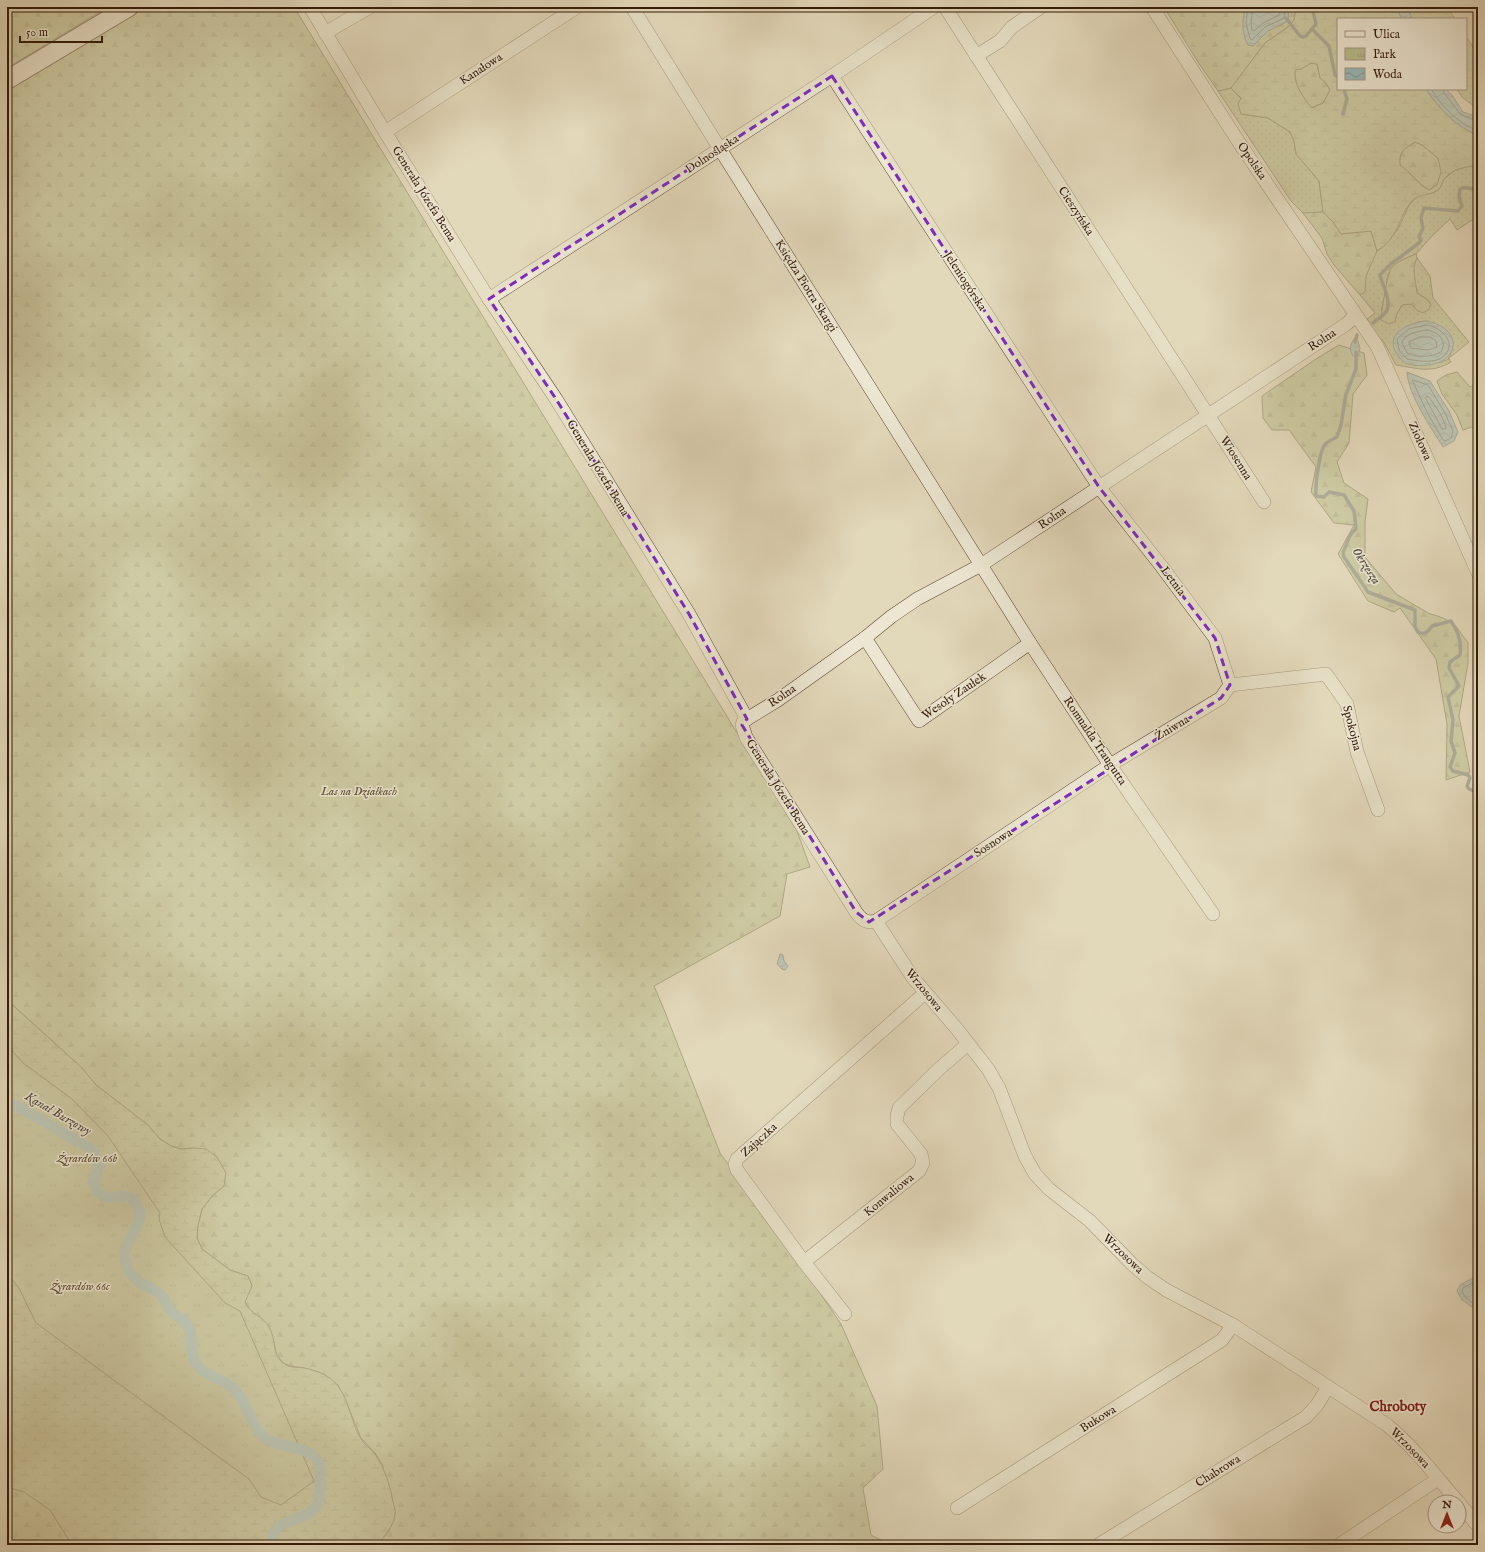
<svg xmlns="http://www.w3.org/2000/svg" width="1485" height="1552" font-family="'IM FELL English',serif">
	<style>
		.grass { fill: url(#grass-dots); stroke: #766c4a }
		.forest { fill: url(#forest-firs); stroke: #766c4a }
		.wetland { fill: url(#wetland-marsh); stroke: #766c4a; fill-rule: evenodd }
		.park { fill: url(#park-tufts); stroke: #766c4a }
		.water { fill: url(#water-waves); stroke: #707972 }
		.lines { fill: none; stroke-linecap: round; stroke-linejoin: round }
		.shore { stroke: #666a60; stroke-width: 1 }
		.stream { stroke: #707972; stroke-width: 3.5 }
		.canal { stroke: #98b8b9; stroke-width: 11 }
		.street-casing { stroke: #604a34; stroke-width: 14 }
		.secondary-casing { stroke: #351b08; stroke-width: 20 }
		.street { stroke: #ece6d2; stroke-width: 13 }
		.secondary { stroke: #ece6d2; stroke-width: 18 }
		.marked { fill: none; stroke: #7b2cbf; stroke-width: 3; stroke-dasharray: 8 5; stroke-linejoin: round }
		.labels { text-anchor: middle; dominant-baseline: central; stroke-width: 3; stroke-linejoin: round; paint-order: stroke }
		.street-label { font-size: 12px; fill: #351b08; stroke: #ece6d2 }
		.park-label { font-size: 12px; font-style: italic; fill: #5c4c30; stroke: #ece6d2 }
		.water-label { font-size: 13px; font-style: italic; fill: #534a3d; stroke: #ece6d2 }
		.quarter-label { font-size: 14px; font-weight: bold; fill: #7a1f14; stroke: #ece6d2 }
	</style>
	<defs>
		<pattern id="grass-dots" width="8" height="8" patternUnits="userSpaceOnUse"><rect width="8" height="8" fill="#b8bd8c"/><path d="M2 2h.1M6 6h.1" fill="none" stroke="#9fa277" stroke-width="1.8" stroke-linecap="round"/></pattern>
		<pattern id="forest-firs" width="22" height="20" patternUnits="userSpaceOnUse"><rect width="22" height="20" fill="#b8bd8c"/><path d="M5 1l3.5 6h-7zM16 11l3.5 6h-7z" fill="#9fa277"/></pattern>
		<pattern id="wetland-marsh" width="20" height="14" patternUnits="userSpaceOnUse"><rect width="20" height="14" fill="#b8bd8c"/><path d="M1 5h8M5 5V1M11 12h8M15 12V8" fill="none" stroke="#9fa277"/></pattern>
		<pattern id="park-tufts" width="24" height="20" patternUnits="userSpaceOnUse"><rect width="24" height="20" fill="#b8bd8c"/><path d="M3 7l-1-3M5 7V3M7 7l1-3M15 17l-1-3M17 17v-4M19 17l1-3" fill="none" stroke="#9fa277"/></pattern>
		<pattern id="water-waves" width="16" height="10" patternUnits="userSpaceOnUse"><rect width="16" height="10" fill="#98b8b9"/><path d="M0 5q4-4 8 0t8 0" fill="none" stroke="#7d9594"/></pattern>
	</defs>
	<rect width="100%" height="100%" fill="#e2d8ba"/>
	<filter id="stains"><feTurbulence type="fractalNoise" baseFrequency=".005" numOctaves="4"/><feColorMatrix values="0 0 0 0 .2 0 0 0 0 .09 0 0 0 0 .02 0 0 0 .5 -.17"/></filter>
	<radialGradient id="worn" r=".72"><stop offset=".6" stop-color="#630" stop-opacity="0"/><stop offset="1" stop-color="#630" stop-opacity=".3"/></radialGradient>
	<!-- grass -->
	<g class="grass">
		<polygon points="1408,7 1447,7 1455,19 1412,19"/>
		<polygon points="1466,36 1478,55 1478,109 1462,97 1457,89 1466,89"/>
		<polygon points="1231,88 1241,99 1242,114 1268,118 1290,132 1294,141 1296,154 1319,181 1323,212 1303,213 1291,201 1218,91"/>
		<path d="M1468 166H1478V216L1457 230 1450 219 1432 236 1416 254 1402 260 1391 269 1387 278V287L1381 311 1395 322 1396 316 1402 305 1411 304 1418 311 1428 310 1431 305 1428 300 1417 293C1416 283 1411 267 1417 258L1430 276 1433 298 1469 342 1448 359C1458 342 1452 330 1435 324 1432 323 1429 321 1426 321 1419 321 1413 324 1407 326L1439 363 1449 359 1451 362C1431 374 1417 368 1396 365L1382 339 1379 340 1367 319 1375 313 1360 295 1365 292 1364 283 1369 267 1377 251 1383 247 1398 229 1409 205 1417 197 1425 193H1432L1439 189 1444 179 1454 171Z"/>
	</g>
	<!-- forest -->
	<g class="forest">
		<polygon points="7,7 108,7 7,68"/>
		<polygon points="146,7 294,7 797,831 810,867 787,874 780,916 654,986 665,1012 720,1153 801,1265 841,1324 877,1406 883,1469 863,1488 871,1535 891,1545 377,1545 389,1531 383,1466 375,1453 361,1438 347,1404 338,1385 304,1368 290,1366 283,1363 276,1354 274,1341 260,1318 248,1309 245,1301 252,1286 248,1276 230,1270 202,1249 197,1238 198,1225 202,1209 213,1195 224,1186 194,1148 181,1149 171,1146 160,1139 148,1125 96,1085 82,1068 7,1000 7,91"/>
		<path d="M1164 7H1239L1244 13C1242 24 1243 35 1248 45L1253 46 1268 31 1288 21 1289 7H1296V10L1294 20 1288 27 1265 43 1231 88 1218 91 1198 62Z"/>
		<path d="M1311 63 1317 64 1320 78 1326 83 1330 90 1323 103 1311 108C1302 96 1294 85 1295 69H1301Z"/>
		<path d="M1415 142 1422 145 1438 158 1442 172 1437 185 1429 190C1417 183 1412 174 1400 165 1398 152 1405 148 1415 142Z"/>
		<polygon points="1323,212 1333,222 1341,234 1371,231 1377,251 1366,276 1365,292 1360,295 1334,265 1327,254 1322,238 1303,213"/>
		<path d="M1416 254 1417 258C1411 267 1416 283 1417 293L1428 300 1431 305 1428 310 1423 313 1418 311 1411 304 1402 305 1396 316 1395 322 1389 324 1381 320C1381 312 1388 273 1391 268 1397 261 1407 258 1416 254Z"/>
		<polygon points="1339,345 1364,353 1367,375 1353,394 1349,443 1337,462 1344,483 1368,499 1365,522 1365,557 1396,594 1428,613 1443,618 1455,625 1468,643 1468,663 1459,716 1470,772 1446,780 1447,724 1436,659 1400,608 1394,612 1368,601 1338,554 1354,525 1334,523 1311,492 1316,467 1289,430 1272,430 1263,418 1262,396 1316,359"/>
		<polygon points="1457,372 1470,387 1478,383 1477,432 1471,427 1463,430 1457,415 1442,394 1437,381 1446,375"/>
		<polygon points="7,1487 24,1491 50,1510 72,1545 7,1545"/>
	</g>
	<!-- wetland -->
	<g class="wetland">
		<path d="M1296 7H1398L1401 19H1338V89H1426C1439 109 1456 127 1478 135V166C1466 166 1452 169 1444 179 1442 183 1441 187 1438 190 1428 197 1417 192 1408 206 1397 223 1397 239 1377 251L1371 231 1341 234 1333 222 1323 212 1319 181 1296 154 1294 141 1290 132 1268 118 1241 114 1238 104 1241 98 1231 88 1265 43 1288 27 1294 20 1296 10ZM1311 63 1317 64 1320 78 1326 83 1330 90 1323 103 1312 108C1302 96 1294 85 1295 70L1301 69ZM1415 142 1422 145 1438 158 1441 172 1437 185 1429 190C1417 183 1411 173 1400 165 1398 152 1405 148 1415 142Z"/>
		<path d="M7 1000 82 1068 96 1085 148 1125 160 1139 171 1146 181 1149 194 1148 206 1149 217 1157 226 1173 224 1186 213 1195 202 1209 198 1225 197 1238 202 1249 230 1270 248 1276 252 1286 245 1302C251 1315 263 1316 269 1327 276 1338 272 1355 283 1363 289 1368 297 1367 304 1368 316 1370 331 1376 338 1386 349 1400 352 1425 361 1439 365 1445 371 1449 375 1454 385 1469 390 1485 393 1502 394 1506 396 1511 395 1514 394 1527 384 1536 377 1545H72L50 1510 24 1492 7 1487Z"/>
	</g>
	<!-- park -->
	<polygon class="park" points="7,1045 23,1063 72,1099 108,1136 160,1213 159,1219 165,1237 225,1303 240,1311 314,1481 281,1505 261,1497 249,1479 36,1323 19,1288 7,1273"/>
	<!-- water -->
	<g class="water">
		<path d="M1245 7H1289L1288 21 1268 31 1253 46 1248 45C1241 32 1243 21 1245 7Z"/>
		<polygon points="1398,7 1408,7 1412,19 1401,19"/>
		<path d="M1426 89H1445L1452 95 1463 112 1478 117V135C1456 127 1439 109 1426 89Z"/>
		<path d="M1426 321C1442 323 1461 337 1450 354 1443 366 1417 368 1405 363 1401 360 1397 355 1395 351 1386 331 1411 323 1426 321Z"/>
		<path d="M1355 338H1357L1360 348 1358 356H1353C1349 350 1350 343 1355 338Z"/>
		<path d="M1407 372 1430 381 1449 411 1458 432 1454 441 1443 447C1431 428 1408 394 1407 372Z"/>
		<polygon points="780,954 783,955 784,961 788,966 785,970 782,969 777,964"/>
		<polygon points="1478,1275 1478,1304 1472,1307 1462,1300 1457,1291 1460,1285"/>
	</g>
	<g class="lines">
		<!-- shore -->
		<g class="shore">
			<polyline points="1248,7 1246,23 1250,39 1252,40 1265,27 1284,18 1285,7"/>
			<polyline points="1253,7 1251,23 1252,30 1254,31 1263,23 1279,15 1280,7"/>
			<path d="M1431 89C1442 107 1458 123 1478 131"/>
			<polyline points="1443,89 1444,93 1461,115 1478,121"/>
			<path d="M1427 325C1441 327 1458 343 1444 356 1436 364 1417 361 1407 359L1399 350 1397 339 1409 329Z"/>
			<path d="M1427 330C1438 332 1448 340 1441 352 1432 357 1416 358 1407 353L1402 343C1404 334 1418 331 1427 330Z"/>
			<polygon points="1421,337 1430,337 1436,341 1437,347 1428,350 1411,348 1409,342"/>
			<polygon points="1413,380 1428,385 1445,413 1453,431 1451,438 1445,441 1443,440 1428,414 1413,382"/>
			<polygon points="1427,396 1429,397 1441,415 1446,427 1445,429 1442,429 1426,399"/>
			<polyline points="1478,1280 1463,1288 1462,1291 1465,1297 1471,1302 1478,1301"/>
		</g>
		<!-- stream -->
		<g class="stream">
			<polyline points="1286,18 1300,36 1303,37 1306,36 1316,24 1313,11 1310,7"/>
			<polyline points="1312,29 1329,46 1335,75 1338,77"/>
			<polyline points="1343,114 1347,99 1344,89"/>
			<path d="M1373 323C1377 319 1385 315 1387 310 1391 299 1382 285 1380 275L1391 264 1419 243 1421 240 1419 237 1423 228 1421 218 1424 208 1458 211 1462 206 1459 197 1460 189C1465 186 1473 189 1478 191"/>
			<polyline points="1355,342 1357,335"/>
			<path d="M1356 352V369L1346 394 1341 425 1337 437C1333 439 1326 442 1324 446 1319 454 1315 487 1316 496L1324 497 1329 492 1344 495 1354 511 1356 529C1347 535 1348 544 1343 552L1344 557 1368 592 1415 610V627L1418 632C1425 635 1428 632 1432 626L1451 621C1458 631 1462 643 1460 655L1450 662 1449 668 1459 686 1448 697 1453 720 1451 741 1455 753 1450 767 1453 771 1468 775 1470 778 1467 786 1469 789 1476 792 1478 791"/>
		</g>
		<!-- canal -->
		<path class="canal" d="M7 1101 87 1146 96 1155 100 1165 93 1182C105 1214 122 1184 136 1203 147 1218 130 1234 126 1248 124 1254 125 1262 128 1268 135 1286 152 1285 162 1296 166 1301 167 1308 172 1312 178 1318 188 1321 190 1331 193 1342 189 1353 196 1363 205 1378 224 1378 235 1390 247 1403 251 1424 263 1436 276 1449 313 1445 319 1463 321 1470 320 1478 320 1487 319 1493 320 1502 316 1507 306 1523 267 1517 273 1545"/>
		<defs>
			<g id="street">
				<polyline points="310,7 385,132 489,299 556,399 689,614 747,719"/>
				<polyline points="632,7 720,149 1030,643 1110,765 1213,914"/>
				<polyline points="945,7 1264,502"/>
				<polyline points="1152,7 1240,144 1377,346 1478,573"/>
				<polyline points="325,33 370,7"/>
				<polyline points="976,56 1000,41 1012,27 1041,7"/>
				<polyline points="832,76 1099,487 1162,567 1215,638 1230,685"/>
				<polyline points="385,132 577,7"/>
				<polyline points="489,299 832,76 934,7"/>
				<polyline points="865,638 919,721 1030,643"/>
				<path d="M1230 685 1221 698 1110 765 876 921C866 924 861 919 856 912L746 737 742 725 743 722 747 719 778 700 865 638 892 616 917 599 981 565 1345 325 1351 320 1354 314"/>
				<polyline points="1230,685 1326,674 1347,704 1357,752 1378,810"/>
				<path d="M876 921 913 978 957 1029 988 1069 999 1088 1025 1156 1035 1174 1049 1189 1090 1221 1132 1264 1147 1277 1166 1290 1233 1325 1387 1425C1414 1447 1435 1475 1458 1502"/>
				<polyline points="804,1262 919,1171 923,1163 921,1154 897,1124 897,1116 899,1108 940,1068 968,1044"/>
				<polyline points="845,1314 804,1262 737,1170 735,1164 737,1159 925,993"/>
				<polyline points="1459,1503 1478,1526"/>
				<polyline points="957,1508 1222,1340 1233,1325"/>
				<polyline points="1098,1545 1306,1417 1317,1405 1328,1387"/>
				<polyline points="1339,1545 1438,1479"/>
			</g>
			<polyline id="secondary" points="7,80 129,7"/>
		</defs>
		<!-- street casing -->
		<use href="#street" class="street-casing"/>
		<!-- secondary casing -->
		<use href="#secondary" class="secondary-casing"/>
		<!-- street -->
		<use href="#street" class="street"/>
		<!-- secondary -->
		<use href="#secondary" class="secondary"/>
	</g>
	<!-- marked area -->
	<path d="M0 0H1485V1552H0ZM832 76 1099 487 1215 638 1230 685 1221 698 869 922 856 912 742 725 747 719 689 614 556 399 489 299Z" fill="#e2d8ba" fill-opacity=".55" fill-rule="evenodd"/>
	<path class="marked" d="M832 76 1099 487 1215 638 1230 685 1221 698 869 922 856 912 742 725 747 719 689 614 556 399 489 299Z"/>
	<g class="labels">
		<!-- street labels -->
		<g class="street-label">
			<text transform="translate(481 69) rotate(-33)">Kanałowa</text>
			<text transform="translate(712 154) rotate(-33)">Dolnośląska</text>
			<text transform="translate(1252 161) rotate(56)">Opolska</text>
			<text transform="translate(424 194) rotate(58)">Generała Józefa Bema</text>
			<text transform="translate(1076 211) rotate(57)">Cieszyńska</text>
			<text transform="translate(965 281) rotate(57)">Jeleniogórska</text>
			<text transform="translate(806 286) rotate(58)">Księdza Piotra Skargi</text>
			<text transform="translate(1322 340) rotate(-33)">Rolna</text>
			<text transform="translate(1420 441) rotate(66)">Ziołowa</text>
			<text transform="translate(1236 458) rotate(58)">Wiosenna</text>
			<text transform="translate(598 468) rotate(59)">Generała Józefa Bema</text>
			<text transform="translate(1052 518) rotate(-34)">Rolna</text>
			<text transform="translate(1173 581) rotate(53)">Letnia</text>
			<text transform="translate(782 696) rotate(-34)">Rolna</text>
			<text transform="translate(954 696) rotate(-34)">Wesoły Zaułek</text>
			<text transform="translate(1172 728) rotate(-31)">Żniwna</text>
			<text transform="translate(1352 728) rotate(76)">Spokojna</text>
			<text transform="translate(1095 741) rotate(56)">Romualda Traugutta</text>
			<text transform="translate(778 787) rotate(58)">Generała Józefa Bema</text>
			<text transform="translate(993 843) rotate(-33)">Sosnowa</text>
			<text transform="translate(924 990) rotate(51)">Wrzosowa</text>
			<text transform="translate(759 1140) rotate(-42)">Zajączka</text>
			<text transform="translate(889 1195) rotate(-39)">Konwaliowa</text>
			<text transform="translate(1123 1254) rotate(44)">Wrzosowa</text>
			<text transform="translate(1098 1419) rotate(-32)">Bukowa</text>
			<text transform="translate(1410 1448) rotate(46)">Wrzosowa</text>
			<text transform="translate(1218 1471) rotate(-32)">Chabrowa</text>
		</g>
		<!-- park labels -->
		<g class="park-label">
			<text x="359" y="791">Las na Działkach</text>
			<text x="87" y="1158">Żyrardów 66b</text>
			<text x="80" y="1286">Żyrardów 66c</text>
		</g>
		<!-- water labels -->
		<g class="water-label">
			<text transform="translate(1366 566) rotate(57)">Okrzesza</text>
			<text transform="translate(58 1114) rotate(30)">Kanał Burzowy</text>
		</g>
		<!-- quarter labels -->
		<g class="quarter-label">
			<text x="1398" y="1407">Chroboty</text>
		</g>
	</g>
	<!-- margin -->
	<rect width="1485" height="1552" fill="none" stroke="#e2d8ba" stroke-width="24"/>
	<rect x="8" y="8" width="1469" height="1536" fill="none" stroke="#351b08" stroke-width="2"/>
	<rect x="12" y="12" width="1461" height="1528" fill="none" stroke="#351b08"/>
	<!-- legend -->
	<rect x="1337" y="18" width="130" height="72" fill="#ece6d2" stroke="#a39581"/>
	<rect x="1345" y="31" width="20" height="6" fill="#ece6d2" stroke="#a39581"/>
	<text x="1373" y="38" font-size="12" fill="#351b08">Ulica</text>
	<rect x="1345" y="48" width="20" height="12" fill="url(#park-tufts)" stroke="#a39581"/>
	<text x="1373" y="58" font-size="12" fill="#351b08">Park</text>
	<rect x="1345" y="68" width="20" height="12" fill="url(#water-waves)" stroke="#a39581"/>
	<text x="1373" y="78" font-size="12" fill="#351b08">Woda</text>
	<!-- north arrow -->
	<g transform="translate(1447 1514)"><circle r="19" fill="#ece6d2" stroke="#a39581"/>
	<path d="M0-3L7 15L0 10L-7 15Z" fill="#8f2418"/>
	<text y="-6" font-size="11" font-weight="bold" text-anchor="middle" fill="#351b08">N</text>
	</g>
	<!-- scale -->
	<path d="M20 36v6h82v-6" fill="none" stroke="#351b08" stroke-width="2"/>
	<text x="26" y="36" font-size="12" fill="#351b08" stroke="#ece6d2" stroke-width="3" paint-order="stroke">50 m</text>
	<rect width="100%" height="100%" filter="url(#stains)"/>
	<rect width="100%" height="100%" fill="url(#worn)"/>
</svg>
